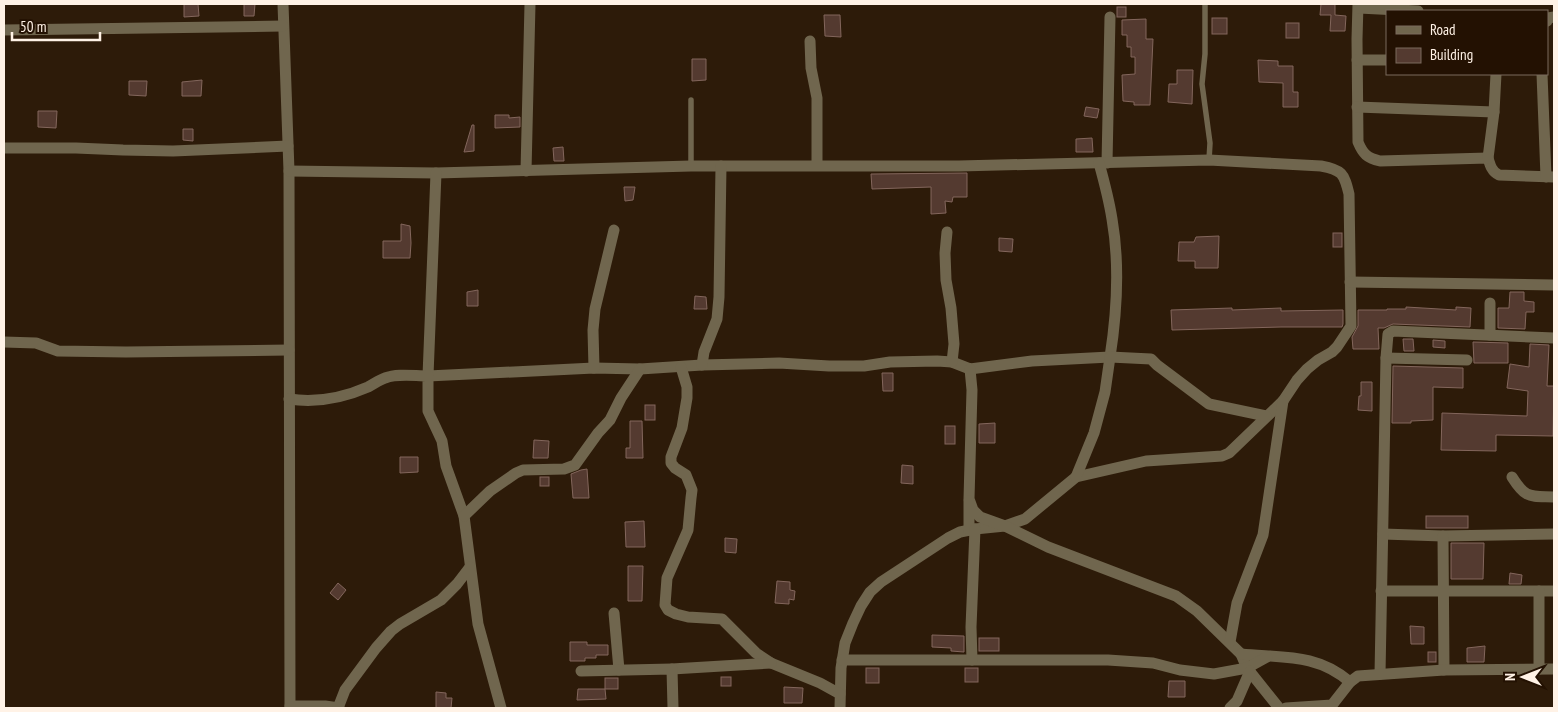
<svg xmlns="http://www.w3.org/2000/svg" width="1558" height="712" font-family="'PT Sans Narrow',sans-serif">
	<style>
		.building { fill: #543a30; stroke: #83665c }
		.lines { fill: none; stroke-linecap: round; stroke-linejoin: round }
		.service { stroke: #70664e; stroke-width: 5.5 }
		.minor { stroke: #70664e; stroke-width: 11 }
	</style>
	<rect width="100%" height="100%" fill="#2d1b09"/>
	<!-- building -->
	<g class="building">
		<polygon points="184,4 198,4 199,16 184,17"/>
		<polygon points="244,4 255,4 254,16 244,16"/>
		<polygon points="1321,4 1335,4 1335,15 1346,16 1345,31 1330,31 1331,15 1320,15"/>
		<rect x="1117" y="7" width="9" height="10"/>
		<polygon points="824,15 840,15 841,37 825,36"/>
		<rect x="1212" y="18" width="15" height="16"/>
		<polygon points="1146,19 1146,39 1153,39 1150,105 1134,105 1134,102 1123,101 1122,75 1135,74 1135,57 1131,57 1131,47 1127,47 1127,35 1122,35 1122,20"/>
		<rect x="1286" y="23" width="13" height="15"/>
		<polygon points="692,59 706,59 706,80 692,81"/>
		<polygon points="1258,60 1278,61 1278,66 1293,66 1293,92 1298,92 1298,107 1283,107 1283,83 1259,82"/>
		<polygon points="1177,70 1193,70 1192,104 1168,102 1169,84 1177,84"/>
		<polygon points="202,80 201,96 182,96 182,82"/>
		<polygon points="129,81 147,81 146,96 129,95"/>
		<polygon points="1086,107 1099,109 1097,118 1084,116"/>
		<polygon points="38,111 57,111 56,128 38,127"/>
		<polygon points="495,115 509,115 509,118 520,117 520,127 495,128"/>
		<polygon points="472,125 474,125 474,151 464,152"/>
		<polygon points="183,129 193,129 193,141 183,140"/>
		<polygon points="1092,138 1093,152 1076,152 1076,139"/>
		<polygon points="563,147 564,161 554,161 553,148"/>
		<polygon points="967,173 967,197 953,197 952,202 945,201 946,213 931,214 931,187 872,189 871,174"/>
		<polygon points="624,187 635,187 633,200 625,201"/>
		<polygon points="401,224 410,226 411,243 410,258 383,258 383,241 401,241"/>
		<rect x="1333" y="233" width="9" height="14"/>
		<polygon points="1219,236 1218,268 1195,268 1195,261 1178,261 1179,242 1194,242 1196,237"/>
		<polygon points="999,238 1013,239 1012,252 999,251"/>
		<polygon points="478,290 478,306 467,306 467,292"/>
		<polygon points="1510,292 1524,292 1524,301 1534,302 1534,312 1526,312 1525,329 1498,328 1498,308 1509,308"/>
		<polygon points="695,296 706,297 707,309 694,309"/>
		<polygon points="1406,307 1456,310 1456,307 1471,308 1470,327 1393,324 1384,328 1378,328 1379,349 1353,349 1352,337 1358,326 1358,310 1387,310 1387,309 1406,309"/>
		<polygon points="1232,308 1232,310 1281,308 1281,311 1343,310 1343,324 1342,327 1281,327 1172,330 1171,310"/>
		<polygon points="1403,339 1413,339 1414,351 1404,351"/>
		<polygon points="1433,340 1445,341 1445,348 1433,347"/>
		<polygon points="1473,342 1508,343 1508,363 1474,363"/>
		<polygon points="1530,344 1549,345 1547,386 1554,386 1553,436 1496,435 1496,451 1441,450 1442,413 1527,416 1528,391 1507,388 1510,364 1529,367"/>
		<polygon points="1393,366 1463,368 1463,388 1433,387 1433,420 1411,421 1411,423 1392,423"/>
		<polygon points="882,373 893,373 893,391 883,391"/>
		<polygon points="1361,382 1372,382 1372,411 1358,410 1359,396 1361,396"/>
		<rect x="645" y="405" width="10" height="15"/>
		<polygon points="630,421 642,421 643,458 626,458 626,448 630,448"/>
		<polygon points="995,423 995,443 979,443 979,424"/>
		<rect x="945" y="426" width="10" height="18"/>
		<polygon points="534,440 549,441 548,458 533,458"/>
		<polygon points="400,457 418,457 418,472 400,473"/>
		<polygon points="902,465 913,466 913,484 901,483"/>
		<polygon points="587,469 589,498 573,498 571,474 581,470"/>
		<rect x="540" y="477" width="9" height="9"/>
		<rect x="1426" y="516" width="42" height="12"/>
		<polygon points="644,521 645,547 626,547 625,522"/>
		<polygon points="725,538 737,539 736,553 725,552"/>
		<polygon points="1451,543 1484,543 1483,579 1451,579"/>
		<polygon points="628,566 643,566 642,601 628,601"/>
		<polygon points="1510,573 1522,575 1521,584 1509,584"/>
		<polygon points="777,581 790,582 790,590 795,591 794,600 789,599 789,604 775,603"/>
		<polygon points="338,583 346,590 338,600 330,593"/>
		<polygon points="1410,626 1424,627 1424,644 1411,644"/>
		<polygon points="932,635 964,636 964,652 951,651 951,648 932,647"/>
		<rect x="979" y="638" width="20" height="13"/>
		<polygon points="570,642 587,642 587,645 608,645 608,655 596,655 596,658 585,658 585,661 570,661"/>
		<polygon points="1485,646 1484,662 1467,662 1467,648"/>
		<rect x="1428" y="652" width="8" height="10"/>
		<rect x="866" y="668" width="13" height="15"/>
		<rect x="965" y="668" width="13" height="14"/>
		<rect x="721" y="677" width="10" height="9"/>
		<rect x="605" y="678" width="13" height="11"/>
		<polygon points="1169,681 1185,681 1185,697 1168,697"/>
		<polygon points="784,687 803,688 802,703 784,703"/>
		<polygon points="578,689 605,689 606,699 577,700"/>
		<polygon points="436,692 446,693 446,698 452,698 451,708 436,708"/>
	</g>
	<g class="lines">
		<!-- service -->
		<g class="service">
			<polyline points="1205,4 1205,54 1202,84 1210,143 1209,160"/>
			<polyline points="691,100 691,166"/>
		</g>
		<!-- minor -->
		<g class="minor">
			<polyline points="283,4 289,171 290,708"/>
			<path d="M1358 4 1357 39 1358 142C1363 154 1367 158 1380 161L1488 158C1490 165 1492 172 1499 175L1554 177"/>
			<polyline points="1359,8 1418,11"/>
			<polyline points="1547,21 1548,18 1554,17"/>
			<polyline points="4,30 283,26"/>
			<polyline points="810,41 811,68 817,98 817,165"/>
			<polyline points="1357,60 1387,60"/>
			<polyline points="1542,74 1546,177"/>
			<polyline points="1357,107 1494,112"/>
			<polyline points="4,148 76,148 123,150 173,151 288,146"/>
			<polyline points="1488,158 1494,112 1496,74"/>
			<polyline points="1107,163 1110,17"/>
			<path d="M289 171 436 173 691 166H959L1209 160 1321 166C1342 170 1344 173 1349 194L1351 326 1337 347 1332 352 1318 360 1307 369 1297 380 1283 401 1229 453 1222 456 1146 461 1076 477 1025 519 1005 526 975 529 960 532 948 538 881 582 870 592 861 606 853 623 845 643 841 668 840 708"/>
			<polyline points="526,171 530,4"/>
			<path d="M436 173 428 376 594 368 640 369 702 365 779 363 829 366H864L890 362 937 361 952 362 970 369 1032 361 1110 357C1117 312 1120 265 1112 219 1109 200 1104 181 1099 163"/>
			<polyline points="947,232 945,253 946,280 951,308 954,344 952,362"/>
			<polyline points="1350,282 1554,285"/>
			<polyline points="1490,303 1490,335"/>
			<polyline points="4,342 36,343 58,351 126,352 289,350"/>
			<polyline points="1386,358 1467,360"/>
			<polyline points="702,365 704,352 717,319 719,297 721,166"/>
			<polyline points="681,367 687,387 687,398 682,428 671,457 671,463 675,468 686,475 692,490 691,498 688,530 667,578 665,605 668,610 676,614 688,617 722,619 756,653 771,663 820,683 840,694"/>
			<polyline points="594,368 593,330 595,309 614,230"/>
			<polyline points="970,369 972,390 969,499 973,510 980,517 1005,526 1048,547 1176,596 1197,611 1241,654 1247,668 1279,708"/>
			<path d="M289 399C316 403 343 398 368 387 374 384 379 380 385 378 398 373 414 376 428 376V411L442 441 446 466 464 516 478 624 501 708"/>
			<polyline points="1076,477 1094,433 1105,392 1110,357 1151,359 1157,365 1209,404 1266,416"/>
			<path d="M1512 477C1526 499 1529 496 1554 497"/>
			<polyline points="969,501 969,530"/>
			<polyline points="464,516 490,491 516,473 523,470 564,469 575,465 598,433 610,420 621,398 640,369"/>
			<polyline points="1383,534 1443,536 1554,534"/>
			<polyline points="1443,536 1444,670"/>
			<polyline points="1381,591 1554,591"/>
			<polyline points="614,613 619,670"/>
			<polyline points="1230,642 1237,603 1263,535 1283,401"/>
			<path d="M1241 654C1282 658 1317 653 1350 682"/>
			<polyline points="842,660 1108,660 1153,663 1180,670 1214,674 1247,668 1267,657"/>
			<polyline points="972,660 971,627 975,529"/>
			<polyline points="672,669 771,663"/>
			<polyline points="1539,669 1539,591"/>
			<polyline points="581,671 672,669 673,708"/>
			<polyline points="1380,674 1386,358 1388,334 1393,331 1554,338"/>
			<polyline points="290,706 325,706 339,708"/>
			<polyline points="338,708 345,690 376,648 391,631 400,624 441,600 457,584 470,567"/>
			<polyline points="1230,708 1237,701 1250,671"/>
			<polyline points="1286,708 1332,705 1350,682 1358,676 1444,670 1554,669"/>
		</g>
	</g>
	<!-- border -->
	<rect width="1558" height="712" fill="none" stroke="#fff2e6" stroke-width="10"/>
	<!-- legend -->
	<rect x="1386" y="10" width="162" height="65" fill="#231102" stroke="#7b6b5d"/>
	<rect x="1396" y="26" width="25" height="8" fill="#70664e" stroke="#7b6b5d"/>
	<text x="1430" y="35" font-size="15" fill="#fff2e6">Road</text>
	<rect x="1396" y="48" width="25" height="15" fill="#543a30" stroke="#7b6b5d"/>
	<text x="1430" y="60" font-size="15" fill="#fff2e6">Building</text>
	<!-- north arrow -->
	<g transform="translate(1523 677) rotate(270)" stroke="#231102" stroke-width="4" paint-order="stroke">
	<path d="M0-4L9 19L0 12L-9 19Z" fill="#fff2e6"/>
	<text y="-8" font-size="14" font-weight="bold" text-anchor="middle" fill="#fff2e6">N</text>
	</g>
	<!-- scale -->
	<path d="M12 32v8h88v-8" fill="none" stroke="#fff2e6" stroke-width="2.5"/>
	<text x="20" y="32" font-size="15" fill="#fff2e6" stroke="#231102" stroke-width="4" paint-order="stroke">50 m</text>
</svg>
